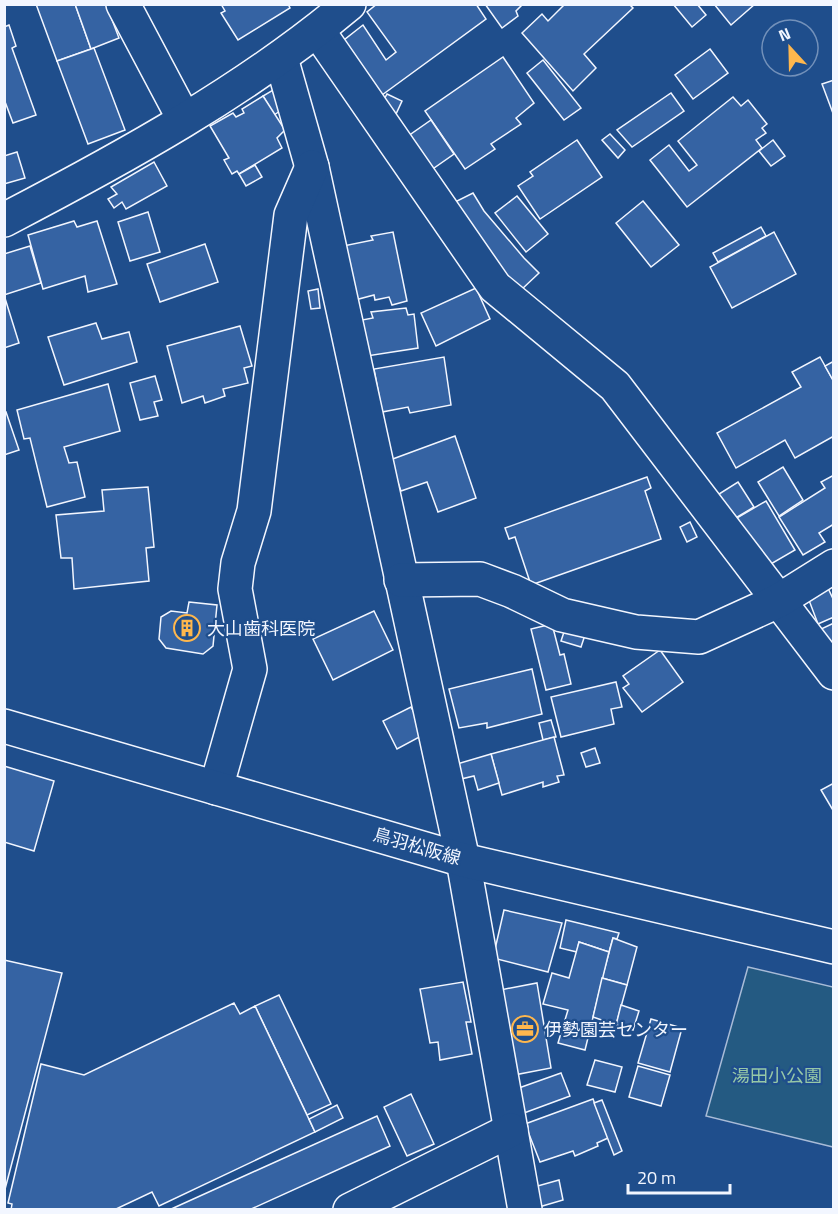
<svg xmlns="http://www.w3.org/2000/svg" width="838" height="1214" font-family="'Titillium Web','Noto Sans JP',sans-serif">
	<style>
		.green { fill: #245a82; stroke: #a8bbd7; stroke-width: 1.5 }
		.building { fill: #3563a3; stroke: #f2f6ff; stroke-width: 1.5 }
		.lines { fill: none; stroke-linecap: round; stroke-linejoin: round }
		.minor-casing { stroke: #f2f6ff; stroke-width: 36 }
		.major-casing { stroke: #f2f6ff; stroke-width: 36 }
		.minor { stroke: #1f4e8c; stroke-width: 33 }
		.major { stroke: #1f4e8c; stroke-width: 33 }
		.labels { text-anchor: middle; dominant-baseline: central; stroke-width: 4.5; stroke-linejoin: round; paint-order: stroke }
		.poi-label { font-size: 18px; fill: #f2f6ff; stroke: #1f4e8c; text-anchor: start }
		.street-label { font-size: 18px; fill: #f2f6ff; stroke: #1f4e8c }
		.park-label { font-size: 18px; fill: #97c8a6; stroke: #1f4e8c }
	</style>
	<rect width="100%" height="100%" fill="#1f4e8c"/>
	<!-- green -->
	<polygon class="green" points="748,967 833,987 833,1147 706,1116"/>
	<!-- building -->
	<g class="building">
		<polygon points="36,4 75,4 91,49 57,61"/>
		<polygon points="75,4 106,4 119,38 91,49"/>
		<polygon points="221,4 288,4 290,8 238,40 221,13 225,11"/>
		<polygon points="377,4 476,4 486,19 382,95 344,40 363,25 386,60 396,52 367,12"/>
		<polygon points="485,4 523,4 516,11 518,16 502,28"/>
		<polygon points="565,4 629,4 633,8 584,54 596,68 573,91 522,33 542,14 548,21"/>
		<polygon points="673,4 697,4 706,15 692,27"/>
		<polygon points="714,4 755,4 731,25"/>
		<polygon points="9,25 16,46 12,48 36,115 13,123 4,99 4,27"/>
		<polygon points="94,48 125,130 88,144 57,61"/>
		<polygon points="710,49 728,73 693,99 675,75"/>
		<polygon points="503,57 534,103 516,118 521,124 491,144 495,149 465,169 425,111"/>
		<polygon points="543,60 581,108 564,120 527,73"/>
		<polygon points="834,80 834,116 822,84"/>
		<polygon points="273,90 280,111 274,115 263,96"/>
		<polygon points="671,93 684,111 632,147 617,130"/>
		<polygon points="387,94 402,101 396,114 380,107"/>
		<polygon points="263,96 285,130 277,138 282,148 239,174 237,171 232,174 224,160 229,158 210,126 233,113 236,117 244,113 242,109"/>
		<polygon points="733,97 741,106 748,100 767,124 762,128 766,133 756,140 762,148 687,207 650,160 669,145 689,171 697,165 678,141"/>
		<polygon points="431,120 454,154 424,175 401,141"/>
		<polygon points="610,134 625,150 618,158 602,140"/>
		<polygon points="577,140 602,177 540,219 518,186 533,176 530,172"/>
		<polygon points="773,140 785,156 771,166 759,151"/>
		<polygon points="17,152 25,178 4,184 4,156"/>
		<polygon points="154,162 167,186 126,209 122,202 114,208 108,199 117,194 111,187"/>
		<polygon points="255,165 262,177 246,186 239,174"/>
		<polygon points="473,193 484,211 524,258 539,273 521,290 486,256 449,205"/>
		<polygon points="517,196 548,234 526,252 495,213"/>
		<polygon points="643,201 679,245 651,267 616,223"/>
		<polygon points="148,212 160,252 130,261 118,222"/>
		<polygon points="74,221 77,227 97,221 117,284 88,292 85,276 43,289 28,235"/>
		<polygon points="761,227 766,236 718,262 713,253"/>
		<polygon points="393,232 407,301 392,305 389,297 375,300 374,295 355,300 343,246 373,240 371,236"/>
		<polygon points="774,232 796,274 732,308 710,267"/>
		<polygon points="205,244 218,282 160,302 147,264"/>
		<polygon points="30,246 41,283 4,295 4,254"/>
		<polygon points="476,288 490,319 436,346 421,313"/>
		<polygon points="318,289 320,308 311,309 308,291"/>
		<polygon points="4,295 19,343 4,348"/>
		<polygon points="406,308 408,315 414,314 418,348 367,356 362,320 373,318 371,312"/>
		<polygon points="96,323 102,339 129,332 137,362 64,385 48,337"/>
		<polygon points="240,326 252,366 244,368 248,383 223,389 225,396 205,403 203,396 182,403 167,346"/>
		<polygon points="444,357 451,405 410,413 408,407 382,412 374,369"/>
		<polygon points="820,357 834,382 834,436 795,458 785,440 736,468 717,433 801,387 792,372"/>
		<polygon points="834,361 834,382 825,366"/>
		<polygon points="155,376 162,400 154,402 158,416 140,420 130,383"/>
		<polygon points="108,384 120,431 64,447 69,463 77,462 85,497 47,507 30,438 24,439 17,410"/>
		<polygon points="6,412 19,450 4,455 4,413"/>
		<polygon points="455,436 476,498 438,512 427,482 401,491 390,460"/>
		<polygon points="783,467 803,500 779,516 758,482"/>
		<polygon points="834,475 834,524 819,533 825,542 803,555 779,517 825,488 821,482"/>
		<polygon points="647,477 651,488 645,491 661,539 531,585 515,537 509,539 505,528"/>
		<polygon points="738,482 754,507 734,519 719,494"/>
		<polygon points="148,487 154,547 146,548 149,581 74,589 72,558 61,558 56,515 104,511 102,490"/>
		<polygon points="766,501 795,550 764,568 735,519"/>
		<polygon points="690,522 697,537 687,542 680,527"/>
		<polygon points="827,586 834,601 834,617 818,624 807,595"/>
		<polygon points="189,602 217,605 213,646 203,654 166,648 159,639 161,617 171,611 187,613"/>
		<polygon points="374,611 393,650 333,680 313,639"/>
		<polygon points="834,623 834,655 821,629"/>
		<polygon points="552,624 560,655 564,654 571,684 546,690 531,629"/>
		<polygon points="565,629 585,635 581,647 561,641"/>
		<polygon points="660,650 683,682 642,712 623,688 629,684 623,676"/>
		<polygon points="532,669 542,714 487,728 487,723 459,728 449,689"/>
		<polygon points="616,682 622,707 611,709 614,724 561,737 551,697"/>
		<polygon points="411,707 425,734 397,749 383,721"/>
		<polygon points="551,720 556,737 543,740 539,723"/>
		<polygon points="554,737 564,775 557,776 559,782 543,787 543,782 502,795 491,754"/>
		<polygon points="595,748 600,763 586,767 581,753"/>
		<polygon points="491,754 499,783 478,790 474,776 461,779 457,764"/>
		<polygon points="4,766 54,781 34,851 4,842"/>
		<polygon points="834,783 834,812 821,790"/>
		<polygon points="504,910 562,923 548,972 493,958"/>
		<polygon points="566,920 619,933 617,939 613,938 609,952 579,942 577,952 560,948"/>
		<polygon points="613,938 637,947 627,985 602,978"/>
		<polygon points="579,942 609,952 585,1050 558,1043 568,1010 543,1004 552,973 569,978"/>
		<polygon points="4,960 62,973 4,1193"/>
		<polygon points="602,978 627,985 616,1025 593,1017"/>
		<polygon points="463,982 471,1022 466,1022 472,1054 440,1060 438,1042 430,1043 420,989"/>
		<polygon points="537,983 551,1068 514,1075 500,990"/>
		<polygon points="279,995 331,1104 307,1115 255,1006"/>
		<polygon points="234,1003 240,1014 255,1006 315,1132 159,1206 152,1192 114,1210 11,1210 12,1204 8,1203 41,1064 84,1075"/>
		<polygon points="621,1005 639,1011 633,1030 616,1025"/>
		<polygon points="651,1019 682,1028 670,1072 638,1063"/>
		<polygon points="595,1060 622,1067 615,1092 587,1085"/>
		<polygon points="638,1066 670,1075 661,1106 629,1097"/>
		<polygon points="561,1073 570,1096 524,1113 516,1089"/>
		<polygon points="411,1094 434,1144 407,1156 384,1107"/>
		<polygon points="593,1099 608,1138 597,1143 598,1146 575,1156 573,1151 540,1162 525,1124"/>
		<polygon points="602,1100 622,1151 614,1155 594,1103"/>
		<polygon points="337,1105 343,1118 315,1132 309,1119"/>
		<polygon points="377,1116 390,1146 249,1210 169,1210"/>
		<polygon points="559,1180 563,1200 539,1207 534,1187"/>
	</g>
	<g class="lines">
		<defs>
			<g id="minor">
				<polyline points="123,4 184,119"/>
				<polyline points="318,31 495,287 615,386 834,673"/>
				<polyline points="281,58 312,167 463,860 525,1210"/>
				<path d="M4 220C123 158 247 90 349 4"/>
				<polyline points="401,580 480,579 512,591 562,615 636,632 699,637 778,601 834,566"/>
				<polyline points="216,788 250,669 235,589 238,563 254,511 291,215 312,167"/>
				<polyline points="350,1210 511,1130"/>
			</g>
			<polyline id="major" points="4,726 463,860 834,947"/>
		</defs>
		<!-- minor casing -->
		<use href="#minor" class="minor-casing"/>
		<!-- major casing -->
		<use href="#major" class="major-casing"/>
		<!-- minor -->
		<use href="#minor" class="minor"/>
		<!-- major -->
		<use href="#major" class="major"/>
	</g>
	<!-- icons -->
	<defs>
		<symbol id="building-ring" viewBox="-11 -11 22 22"><circle r="9.5" fill="#1f4e8c" stroke="#ffb74d" stroke-width="1.5"/><path d="M-4-6H4V6H1V3H-1V6H-4ZM-2.5-4.3h1.7v1.8h-1.7ZM.8-4.3h1.7v1.8H.8ZM-2.5-1h1.7V.8h-1.7ZM.8-1h1.7V.8H.8Z" fill="#ffb74d"/></symbol>
		<symbol id="office-ring" viewBox="-11 -11 22 22"><circle r="9.5" fill="#1f4e8c" stroke="#ffb74d" stroke-width="1.5"/><path d="M-6-3h4V-5.5h4V-3h4V5H-6ZM-1-4.5V-3h2v-1.5ZM-6 0V1H6V0Z" fill="#ffb74d"/></symbol>
	</defs>
	<g fill-rule="evenodd">
		<use href="#building-ring" x="172" y="613" width="30" height="30"/>
		<use href="#office-ring" x="510" y="1014" width="30" height="30"/>
	</g>
	<g class="labels">
		<!-- poi labels -->
		<g class="poi-label">
			<text x="207" y="628">大山歯科医院</text>
			<text x="544" y="1029">伊勢園芸センター</text>
		</g>
		<!-- street labels -->
		<g class="street-label">
			<text transform="translate(417 846) rotate(16)">鳥羽松阪線</text>
		</g>
		<!-- park labels -->
		<g class="park-label">
			<text x="777" y="1075">湯田小公園</text>
		</g>
	</g>
	<!-- border -->
	<rect width="838" height="1214" fill="none" stroke="#f2f6ff" stroke-width="12"/>
	<!-- north arrow -->
	<g transform="translate(790 48) rotate(338)"><circle r="28" fill="#1f4e8c" stroke="#7391ba" stroke-width="1.5"/>
	<path d="M0-4.5L10 22L0 15L-10 22Z" fill="#ffb74d"/>
	<text y="-9" font-size="16" font-weight="bold" text-anchor="middle" fill="#f2f6ff">N</text>
	</g>
	<!-- scale -->
	<path d="M628 1184v9h102v-9" fill="none" stroke="#f2f6ff" stroke-width="3"/>
	<text x="637" y="1184" font-size="18" fill="#f2f6ff" stroke="#1f4e8c" stroke-width="4.5" paint-order="stroke">20 m</text>
</svg>
